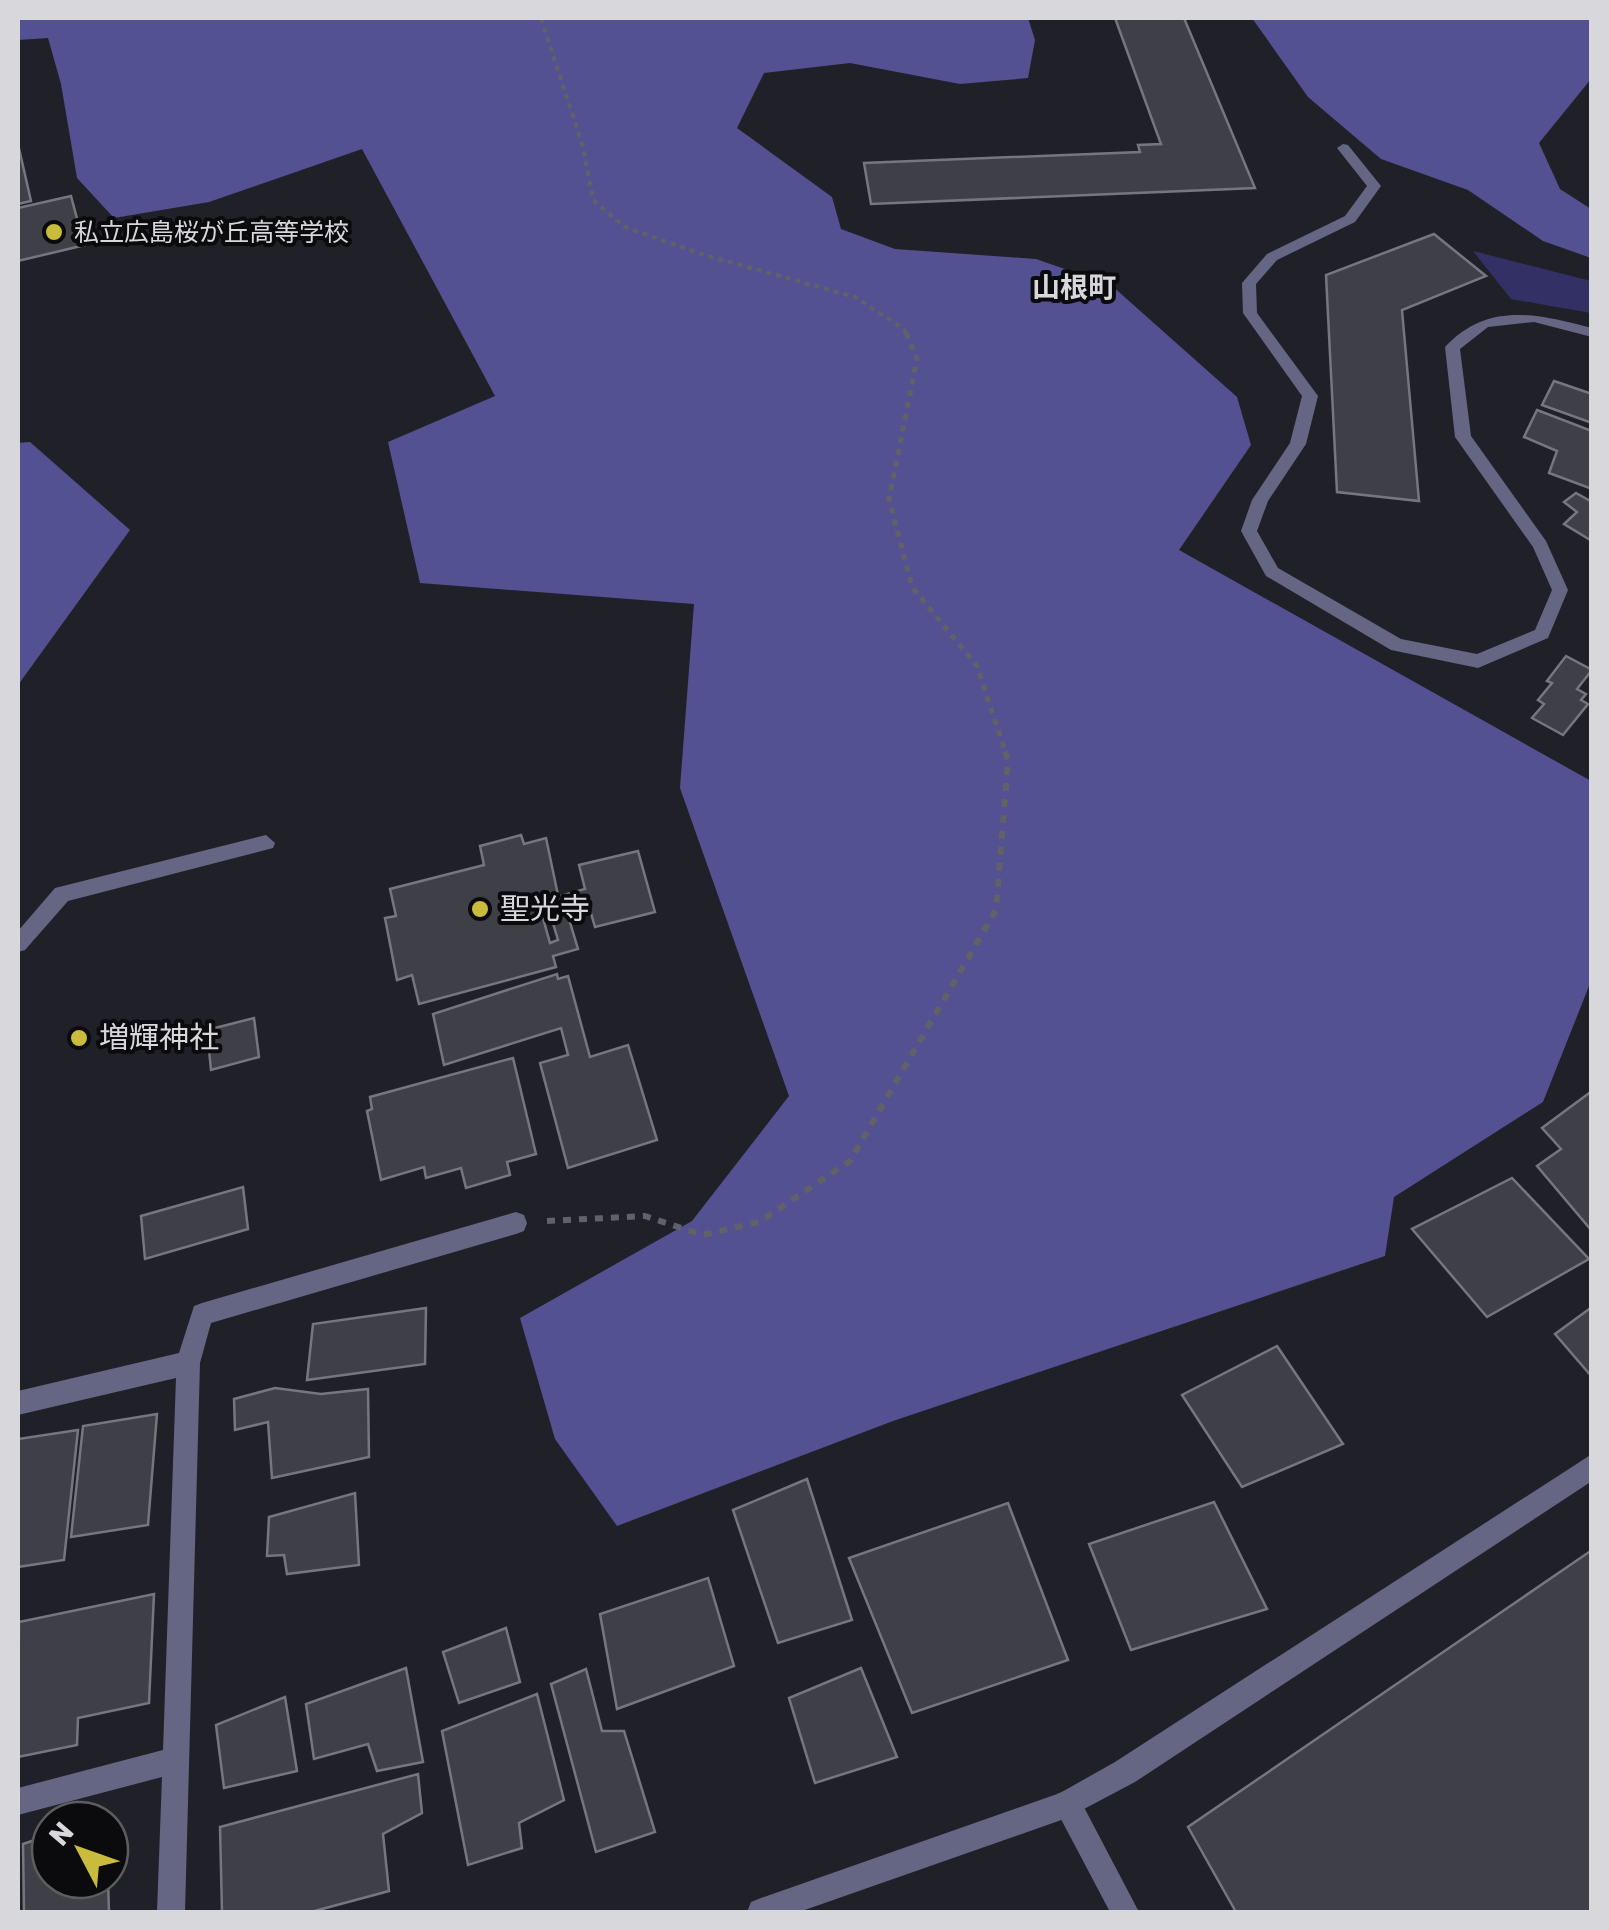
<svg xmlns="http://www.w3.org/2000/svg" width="1609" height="1930" font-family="Rubik,'Noto Sans JP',sans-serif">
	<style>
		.green { fill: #333065 }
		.forest { fill: #535191 }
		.building { fill: #3f3f47; stroke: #75767f; stroke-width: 2.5 }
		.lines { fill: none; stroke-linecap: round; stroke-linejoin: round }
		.path-far2 { stroke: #616168; stroke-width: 4; stroke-dasharray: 5 5; stroke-linecap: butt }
		.path-far1 { stroke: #616168; stroke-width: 5; stroke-dasharray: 6 6; stroke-linecap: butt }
		.path { stroke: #616168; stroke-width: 6; stroke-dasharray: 8 8; stroke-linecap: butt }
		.minor { fill: #656683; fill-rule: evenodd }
		.tertiary { fill: #656683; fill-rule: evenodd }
		.poi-dot { fill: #c9bb3b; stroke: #0b0b0e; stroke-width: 4 }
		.labels { text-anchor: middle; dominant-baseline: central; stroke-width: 8; stroke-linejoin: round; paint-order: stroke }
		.far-poi-label { font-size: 25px; fill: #d7d7dc; stroke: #0b0b0e; text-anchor: start }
		.far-neighbourhood-label { font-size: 28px; font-weight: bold; fill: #d7d7dc; stroke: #0b0b0e }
		.poi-label { font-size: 30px; fill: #d7d7dc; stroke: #0b0b0e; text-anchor: start }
	</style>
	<rect width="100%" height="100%" fill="#202128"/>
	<!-- green -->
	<polygon class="green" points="1473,251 1591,281 1591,313 1511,299"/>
	<!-- forest -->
	<g class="forest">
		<polygon points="18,18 1028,18 1035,40 1028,78 960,84 850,63 764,73 737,128 832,197 841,229 895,249 1036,259 1111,285 1237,397 1251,445 1179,550 1591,781 1591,981 1543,1102 1394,1197 1385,1256 893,1421 617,1526 555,1439 520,1318 692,1221 789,1096 680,788 694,604 420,583 388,442 495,396 362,149 209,202 114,218 77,178 61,84 48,38 18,40"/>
		<polygon points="1252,18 1591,18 1591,79 1539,143 1560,189 1591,209 1591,258 1543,241 1468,190 1381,159 1308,97"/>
		<polygon points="30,442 130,530 18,685 18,443"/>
	</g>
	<!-- building -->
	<g class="building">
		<polygon points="1115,18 1184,18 1255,188 871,204 864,163 1140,152 1138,145 1161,144"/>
		<polygon points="18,144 31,201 18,204"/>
		<polygon points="71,196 79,226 89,224 93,238 84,240 85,245 18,261 18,208"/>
		<polygon points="1434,234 1486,276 1402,310 1419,501 1337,492 1326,275"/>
		<polygon points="1554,381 1592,394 1592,423 1542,405"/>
		<polygon points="1537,410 1592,431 1592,489 1549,473 1557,451 1524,437"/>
		<polygon points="1576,493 1592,502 1592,541 1564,524 1577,512 1564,502"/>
		<polygon points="1566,656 1592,670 1577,689 1586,694 1581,700 1588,704 1563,735 1532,718 1544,704 1538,700 1552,683 1547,681"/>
		<polygon points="521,835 524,844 546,838 558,895 538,900 550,943 558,940 546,900 585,889 579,865 638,851 655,912 595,927 588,903 566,909 578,949 553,956 556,967 419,1004 412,975 397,980 385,918 396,916 390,889 484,865 480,846"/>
		<polygon points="557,974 558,979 568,976 590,1057 628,1045 657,1140 568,1168 540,1063 568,1055 561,1028 444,1065 433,1014"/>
		<polygon points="254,1018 259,1057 211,1070 207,1030"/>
		<polygon points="513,1058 536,1154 507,1162 510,1175 466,1188 461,1168 426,1178 424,1167 381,1180 367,1111 372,1109 370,1097"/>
		<polygon points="1592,1091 1592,1231 1537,1166 1561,1149 1542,1128"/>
		<polygon points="1512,1178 1589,1259 1487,1317 1412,1229"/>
		<polygon points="243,1187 248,1229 145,1259 141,1216"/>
		<polygon points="1592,1307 1592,1377 1555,1334"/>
		<polygon points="426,1308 425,1364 307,1380 313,1324"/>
		<polygon points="1277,1346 1343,1444 1242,1487 1182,1395"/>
		<polygon points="275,1388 321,1394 368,1389 369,1457 272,1478 268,1422 235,1430 234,1399"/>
		<polygon points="157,1414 148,1525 71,1537 83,1426"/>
		<polygon points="78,1430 64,1560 18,1567 18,1439"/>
		<polygon points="807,1479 852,1620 778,1643 733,1510"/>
		<polygon points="355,1493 359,1565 287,1574 284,1555 267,1556 269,1517"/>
		<polygon points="1214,1502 1267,1609 1131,1650 1089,1544"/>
		<polygon points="1008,1503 1068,1660 912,1713 849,1558"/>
		<polygon points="1592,1550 1592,1912 1236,1912 1188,1827"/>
		<polygon points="708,1578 734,1666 617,1709 600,1614"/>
		<polygon points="154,1594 149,1703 78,1718 77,1745 18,1757 19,1622"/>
		<polygon points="506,1628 520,1682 459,1703 443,1652"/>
		<polygon points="406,1668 423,1762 377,1771 368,1744 314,1759 306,1704"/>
		<polygon points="861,1668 897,1757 815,1783 789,1698"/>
		<polygon points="586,1669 602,1731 624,1731 655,1832 596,1852 551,1684"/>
		<polygon points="537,1694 564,1800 519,1823 522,1848 468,1865 442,1731"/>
		<polygon points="285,1697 297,1771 224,1788 216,1725"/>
		<polygon points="418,1774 422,1813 383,1834 389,1891 311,1912 222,1912 220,1827"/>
		<polygon points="50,1835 50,1880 108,1880 109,1912 24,1912 23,1844"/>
	</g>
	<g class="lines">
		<!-- path-far2 -->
		<polyline class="path-far2" points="541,18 583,147 593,200 625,227 704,255 855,297 904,329 907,336"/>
		<!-- path-far1 -->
		<polyline class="path-far1" points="906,333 917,359 889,499 912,587 977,666 1006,754"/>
		<!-- path -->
		<polyline class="path" points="547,1221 645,1216 703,1235 759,1222 850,1161 996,910 1008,761 1005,751"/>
		<!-- minor -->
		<g class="minor">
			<path d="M1343 144 1348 145 1381 186 1355 222 1277 260 1256 284 1257 313 1318 396 1306 444 1268 501 1257 531 1278 568 1401 639 1477 654 1535 630 1552 590 1533 547 1455 437 1445 347C1488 301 1537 314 1592 328V337L1534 322 1488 327 1460 349 1471 436 1546 541 1568 590 1548 638 1478 668 1391 650 1266 576 1241 531 1252 500 1290 443 1302 396 1243 313 1242 283 1267 254 1345 216 1367 186 1337 148Z"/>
			<polygon points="266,835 275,843 273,848 68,901 25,950 18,952 18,931 55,888"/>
			<polygon points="516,1212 524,1215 527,1223 524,1231 516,1234 211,1323 200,1363 185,1912 157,1912 162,1777 18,1815 18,1788 163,1750 176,1378 18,1415 18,1391 179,1353 194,1306 202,1303"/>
			<polygon points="1592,1454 1592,1481 1135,1782 1067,1818 799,1912 747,1912 751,1902 761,1898 1060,1793 1115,1762"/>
		</g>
		<!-- tertiary -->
		<polygon class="tertiary" points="1067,1790 1077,1794 1139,1912 1110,1912 1053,1804 1057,1794"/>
	</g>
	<!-- markers -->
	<g class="poi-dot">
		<circle cx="54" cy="232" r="10"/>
		<circle cx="480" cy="909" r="10"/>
		<circle cx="79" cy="1038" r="10"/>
	</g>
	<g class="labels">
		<!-- far-poi labels -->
		<g class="far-poi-label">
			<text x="74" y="232">私立広島桜が丘高等学校</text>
		</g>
		<!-- far-neighbourhood labels -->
		<g class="far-neighbourhood-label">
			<text x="1074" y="287">山根町</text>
		</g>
		<!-- poi labels -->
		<g class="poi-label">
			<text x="500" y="909">聖光寺</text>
			<text x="99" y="1038">増輝神社</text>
		</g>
	</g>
	<!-- border -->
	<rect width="1609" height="1930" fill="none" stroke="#d7d7dc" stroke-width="40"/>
	<!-- north arrow -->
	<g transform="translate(80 1850) rotate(311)"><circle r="48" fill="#0b0b0e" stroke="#5d5d60" stroke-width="2.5"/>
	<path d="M0-8L18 38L0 25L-18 38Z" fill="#c9bb3b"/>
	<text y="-15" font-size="28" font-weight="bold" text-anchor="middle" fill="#d7d7dc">N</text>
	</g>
</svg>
